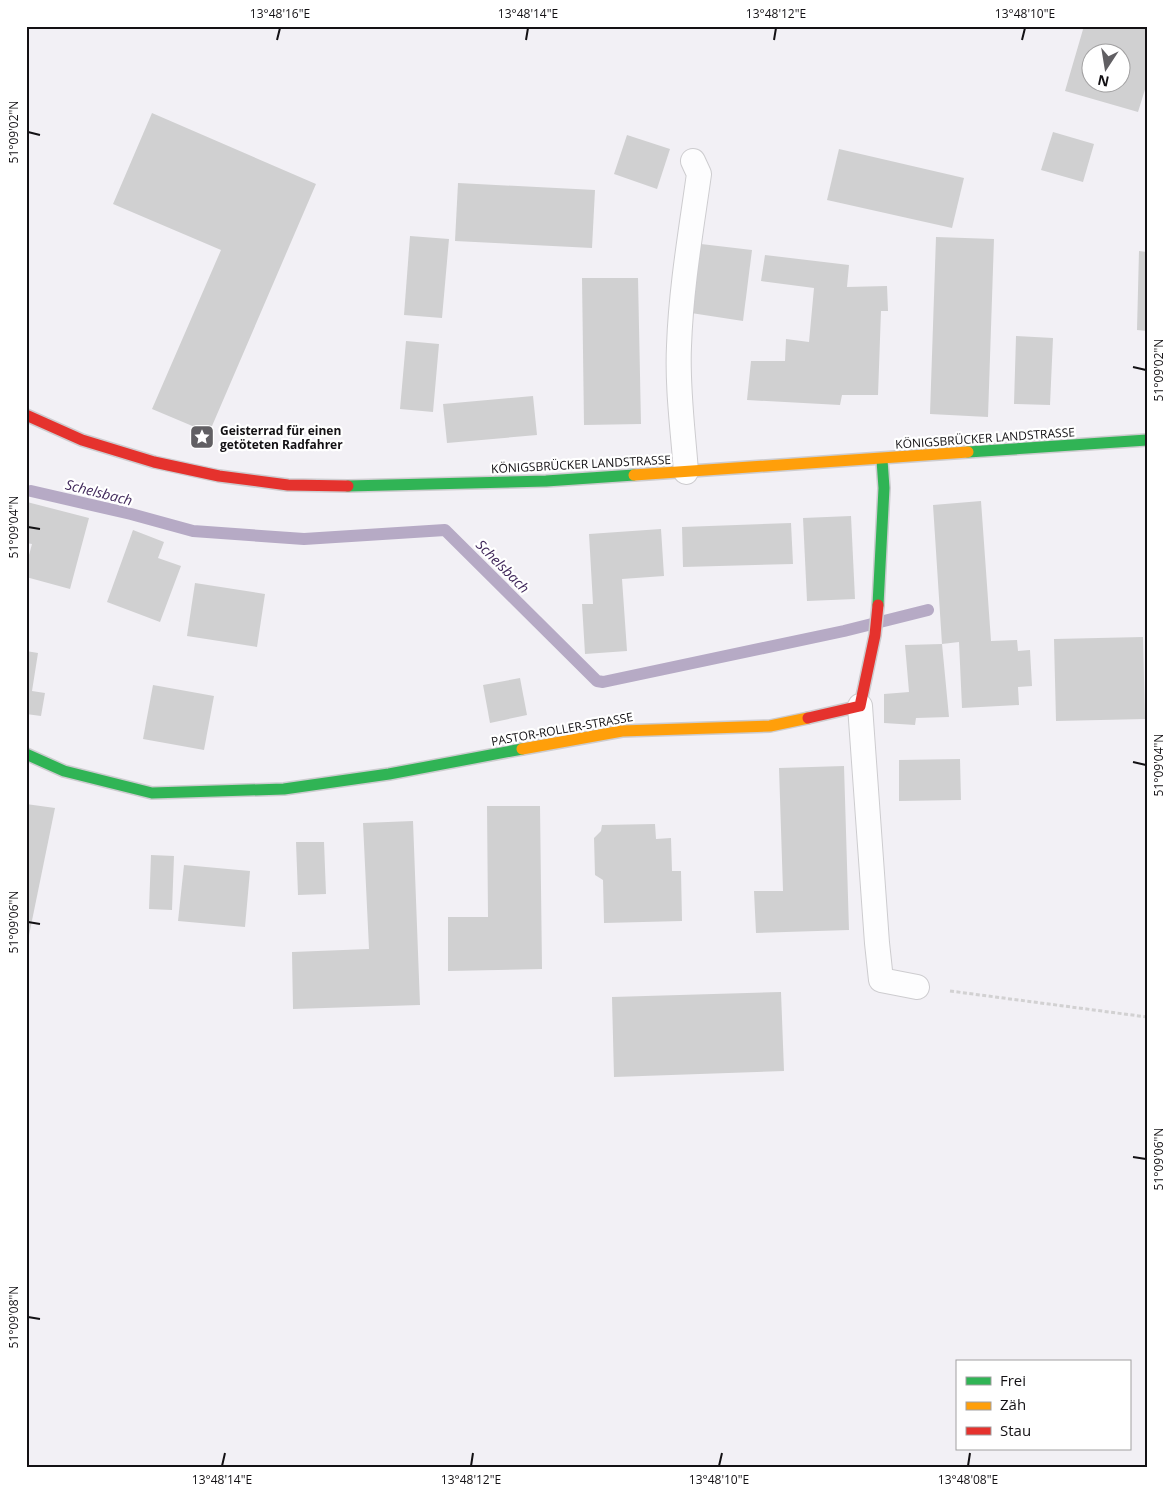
<svg xmlns="http://www.w3.org/2000/svg" width="1173" height="1493" font-family="'Open Sans',sans-serif">
	<style>
		.lines { fill: none; stroke-linecap: round; stroke-linejoin: round }
		.stream { stroke: #b6aac5; stroke-width: 12 }
		.building { fill: #d0d0d1; fill-rule: evenodd }
		.lane-casing { stroke: #cdcccf; stroke-width: 26 }
		.fast-casing { stroke: #cdcccf; stroke-width: 14 }
		.slow-casing { stroke: #cdcccf; stroke-width: 14 }
		.jam-casing { stroke: #cdcccf; stroke-width: 14 }
		.path { stroke: #d2d1d2; stroke-width: 3; stroke-dasharray: 4 2.5; stroke-linecap: butt }
		.lane { stroke: #fdfdfe; stroke-width: 24 }
		.fast { stroke: #30b455; stroke-width: 11 }
		.slow { stroke: #ff9f0a; stroke-width: 11 }
		.jam { stroke: #e5322d; stroke-width: 11 }
		.ticks { fill: none; stroke: #131114; stroke-width: 2 }
		.labels { text-anchor: middle; dominant-baseline: central; stroke-width: 4.5; stroke-linejoin: round; paint-order: stroke }
		.poi-label { font-size: 12px; font-weight: bold; fill: #131114; stroke: #fff; text-anchor: start }
		.street-label { font-size: 12px; fill: #131114; stroke: #fff }
		.water-label { font-size: 14px; font-style: italic; fill: #40285a; stroke: #fff }
		.neatline { fill: none; stroke: #131114; stroke-width: 2 }
		.ticks-label { font-size: 12px; text-anchor: middle; fill: #131114 }
	</style>
	<rect width="100%" height="100%" fill="#f2f0f5"/>
	<g class="lines">
		<!-- stream -->
		<polyline class="stream" points="31,491 131,514 193,531 304,539 445,530 597,681 603,682 844,631 928,610"/>
	</g>
	<!-- building -->
	<g class="building">
		<path d="M1084 26H1147V83L1138 112 1065 91ZM1090 52H1120V82H1090Z"/>
		<polygon points="152,113 316,184 209,433 152,409 221,250 113,204"/>
		<polygon points="1053,132 1094,144 1083,182 1041,170"/>
		<polygon points="627,135 670,149 657,189 614,174"/>
		<polygon points="839,149 964,178 952,228 827,200"/>
		<polygon points="458,183 595,190 592,248 455,241"/>
		<polygon points="410,236 449,239 442,318 404,315"/>
		<polygon points="936,237 994,239 988,417 930,414"/>
		<polygon points="701,244 752,250 743,321 691,313"/>
		<polygon points="1139,251 1147,252 1147,331 1137,330"/>
		<polygon points="765,255 849,265 847,287 887,286 888,311 881,311 878,395 842,395 840,405 747,400 751,361 785,361 786,339 809,342 814,288 761,281"/>
		<polygon points="582,278 638,278 641,424 584,425"/>
		<polygon points="1016,336 1053,338 1050,405 1014,404"/>
		<polygon points="406,341 439,344 433,412 400,409"/>
		<polygon points="533,396 537,435 447,443 443,404"/>
		<polygon points="981,501 991,641 1017,640 1018,651 1030,650 1032,686 1018,687 1019,705 962,708 959,642 942,644 949,717 916,718 915,725 884,723 884,694 909,692 905,645 942,644 933,505"/>
		<polygon points="27,502 89,518 70,589 26,577 26,566 32,544 26,543"/>
		<polygon points="851,516 855,599 807,601 803,518"/>
		<polygon points="791,523 793,564 683,567 682,527"/>
		<polygon points="661,529 664,576 622,579 627,651 585,654 582,604 593,604 589,534"/>
		<polygon points="133,530 164,542 158,558 181,566 160,622 107,602"/>
		<polygon points="195,583 265,594 257,647 187,636"/>
		<polygon points="1143,637 1145,719 1056,721 1054,639"/>
		<polygon points="26,651 38,653 32,691 45,693 41,716 26,714"/>
		<polygon points="520,678 527,715 490,723 483,685"/>
		<polygon points="153,685 214,696 204,750 143,739"/>
		<polygon points="960,759 961,800 899,801 899,760"/>
		<polygon points="844,766 849,930 756,933 754,891 783,891 779,768"/>
		<polygon points="26,804 55,808 27,945 26,945"/>
		<polygon points="487,806 540,806 542,969 448,971 448,917 488,917"/>
		<polygon points="413,821 420,1005 293,1009 292,952 369,949 363,823"/>
		<polygon points="655,824 656,839 671,838 672,871 681,871 682,921 604,923 603,880 595,875 594,838 601,831 602,825"/>
		<polygon points="296,842 324,842 326,894 298,895"/>
		<polygon points="151,855 174,856 172,910 149,909"/>
		<polygon points="184,865 250,871 245,927 178,921"/>
		<polygon points="781,992 784,1071 614,1077 612,997"/>
	</g>
	<g class="lines">
		<defs>
			<g id="lane">
				<path d="M686 472C683 430 677 388 679 346 681 288 691 231 699 174L693 161"/>
				<polyline points="860,706 877,943 881,980 917,987"/>
			</g>
			<g id="fast">
				<polyline points="968,452 1147,440"/>
				<polyline points="348,486 546,481 634,475"/>
				<polyline points="878,605 884,488 882,460"/>
				<polyline points="26,754 64,771 152,793 284,789 389,774 522,749"/>
			</g>
			<g id="slow">
				<polyline points="634,475 968,452"/>
				<polyline points="522,749 622,731 770,726 808,718"/>
			</g>
			<g id="jam">
				<polyline points="26,415 82,440 154,462 219,476 288,485 348,486"/>
				<polyline points="808,718 860,706 875,635 878,605"/>
			</g>
		</defs>
		<!-- lane casing -->
		<use href="#lane" class="lane-casing"/>
		<!-- fast casing -->
		<use href="#fast" class="fast-casing"/>
		<!-- slow casing -->
		<use href="#slow" class="slow-casing"/>
		<!-- jam casing -->
		<use href="#jam" class="jam-casing"/>
		<!-- path -->
		<polyline class="path" points="950,991 1147,1017"/>
		<!-- lane -->
		<use href="#lane" class="lane"/>
		<!-- fast -->
		<use href="#fast" class="fast"/>
		<!-- slow -->
		<use href="#slow" class="slow"/>
		<!-- jam -->
		<use href="#jam" class="jam"/>
	</g>
	<!-- ticks -->
	<path class="ticks" d="M277 40 280 28M526 40 528 28M774 40 776 28M1022 40 1025 28M28 132 40 135M1133 367 1146 370M28 527 40 529M1133 762 1146 765M28 922 40 924M1133 1157 1146 1159M28 1317 40 1319M222 1466 225 1453M471 1466 473 1453M719 1466 722 1453M968 1466 970 1453"/>
	<!-- icons -->
	<defs>
		<symbol id="sight-square" viewBox="-11 -11 22 22"><rect x="-9" y="-9" width="18" height="18" rx="4" fill="#615f63" stroke="#fff"/><path d="M0-6L1.8-2.2L6-1.7L2.9 1.2L3.7 5.4L0 3.3L-3.7 5.4L-2.9 1.2L-6-1.7L-1.8-2.2Z" fill="#fff"/></symbol>
	</defs>
	<g fill-rule="evenodd">
		<use href="#sight-square" x="188" y="423" width="28" height="28"/>
	</g>
	<g class="labels">
		<!-- poi labels -->
		<g class="poi-label">
			<text x="220" y="430">Geisterrad für einen<tspan x="220" dy="14">getöteten Radfahrer</tspan></text>
		</g>
		<!-- street labels -->
		<g class="street-label">
			<text transform="translate(985 438) rotate(-4)">KÖNIGSBRÜCKER LANDSTRASSE</text>
			<text transform="translate(581 464) rotate(-3)">KÖNIGSBRÜCKER LANDSTRASSE</text>
			<text transform="translate(562 729) rotate(-10)">PASTOR-ROLLER-STRASSE</text>
		</g>
		<!-- water labels -->
		<g class="water-label">
			<text transform="translate(99 492) rotate(14)">Schelsbach</text>
			<text transform="translate(503 566) rotate(45)">Schelsbach</text>
		</g>
	</g>
	<!-- border -->
	<rect width="1173" height="1493" fill="none" stroke="#ffffff" stroke-width="55"/>
	<!-- legend -->
	<rect x="956" y="1360" width="175" height="90" fill="#ffffff" stroke="#a1a0a1"/>
	<rect x="966" y="1377" width="25" height="8" fill="#30b455" stroke="#a1a0a1"/>
	<text x="1000" y="1386" font-size="15" fill="#131114">Frei</text>
	<rect x="966" y="1402" width="25" height="8" fill="#ff9f0a" stroke="#a1a0a1"/>
	<text x="1000" y="1410" font-size="15" fill="#131114">Zäh</text>
	<rect x="966" y="1427" width="25" height="8" fill="#e5322d" stroke="#a1a0a1"/>
	<text x="1000" y="1436" font-size="15" fill="#131114">Stau</text>
	<!-- north arrow -->
	<g transform="translate(1106 68) rotate(192)"><circle r="24" fill="#ffffff" stroke="#a1a0a1"/>
	<path d="M0-4L9 19L0 12L-9 19Z" fill="#615f63"/>
	<text y="-8" font-size="14" font-weight="bold" text-anchor="middle" fill="#131114">N</text>
	</g>
	<rect x="28" y="28" width="1118" height="1438" class="neatline"/>
	<g class="ticks-label">
		<text x="280" y="18">13°48'16"E</text>
		<text x="528" y="18">13°48'14"E</text>
		<text x="776" y="18">13°48'12"E</text>
		<text x="1025" y="18">13°48'10"E</text>
		<text transform="translate(14 132) rotate(-90)" y="4">51°09'02"N</text>
		<text transform="translate(1159 370) rotate(-90)" y="4">51°09'02"N</text>
		<text transform="translate(14 527) rotate(-90)" y="4">51°09'04"N</text>
		<text transform="translate(1159 765) rotate(-90)" y="4">51°09'04"N</text>
		<text transform="translate(14 922) rotate(-90)" y="4">51°09'06"N</text>
		<text transform="translate(1159 1159) rotate(-90)" y="4">51°09'06"N</text>
		<text transform="translate(14 1317) rotate(-90)" y="4">51°09'08"N</text>
		<text x="222" y="1484">13°48'14"E</text>
		<text x="471" y="1484">13°48'12"E</text>
		<text x="719" y="1484">13°48'10"E</text>
		<text x="968" y="1484">13°48'08"E</text>
	</g>
</svg>
